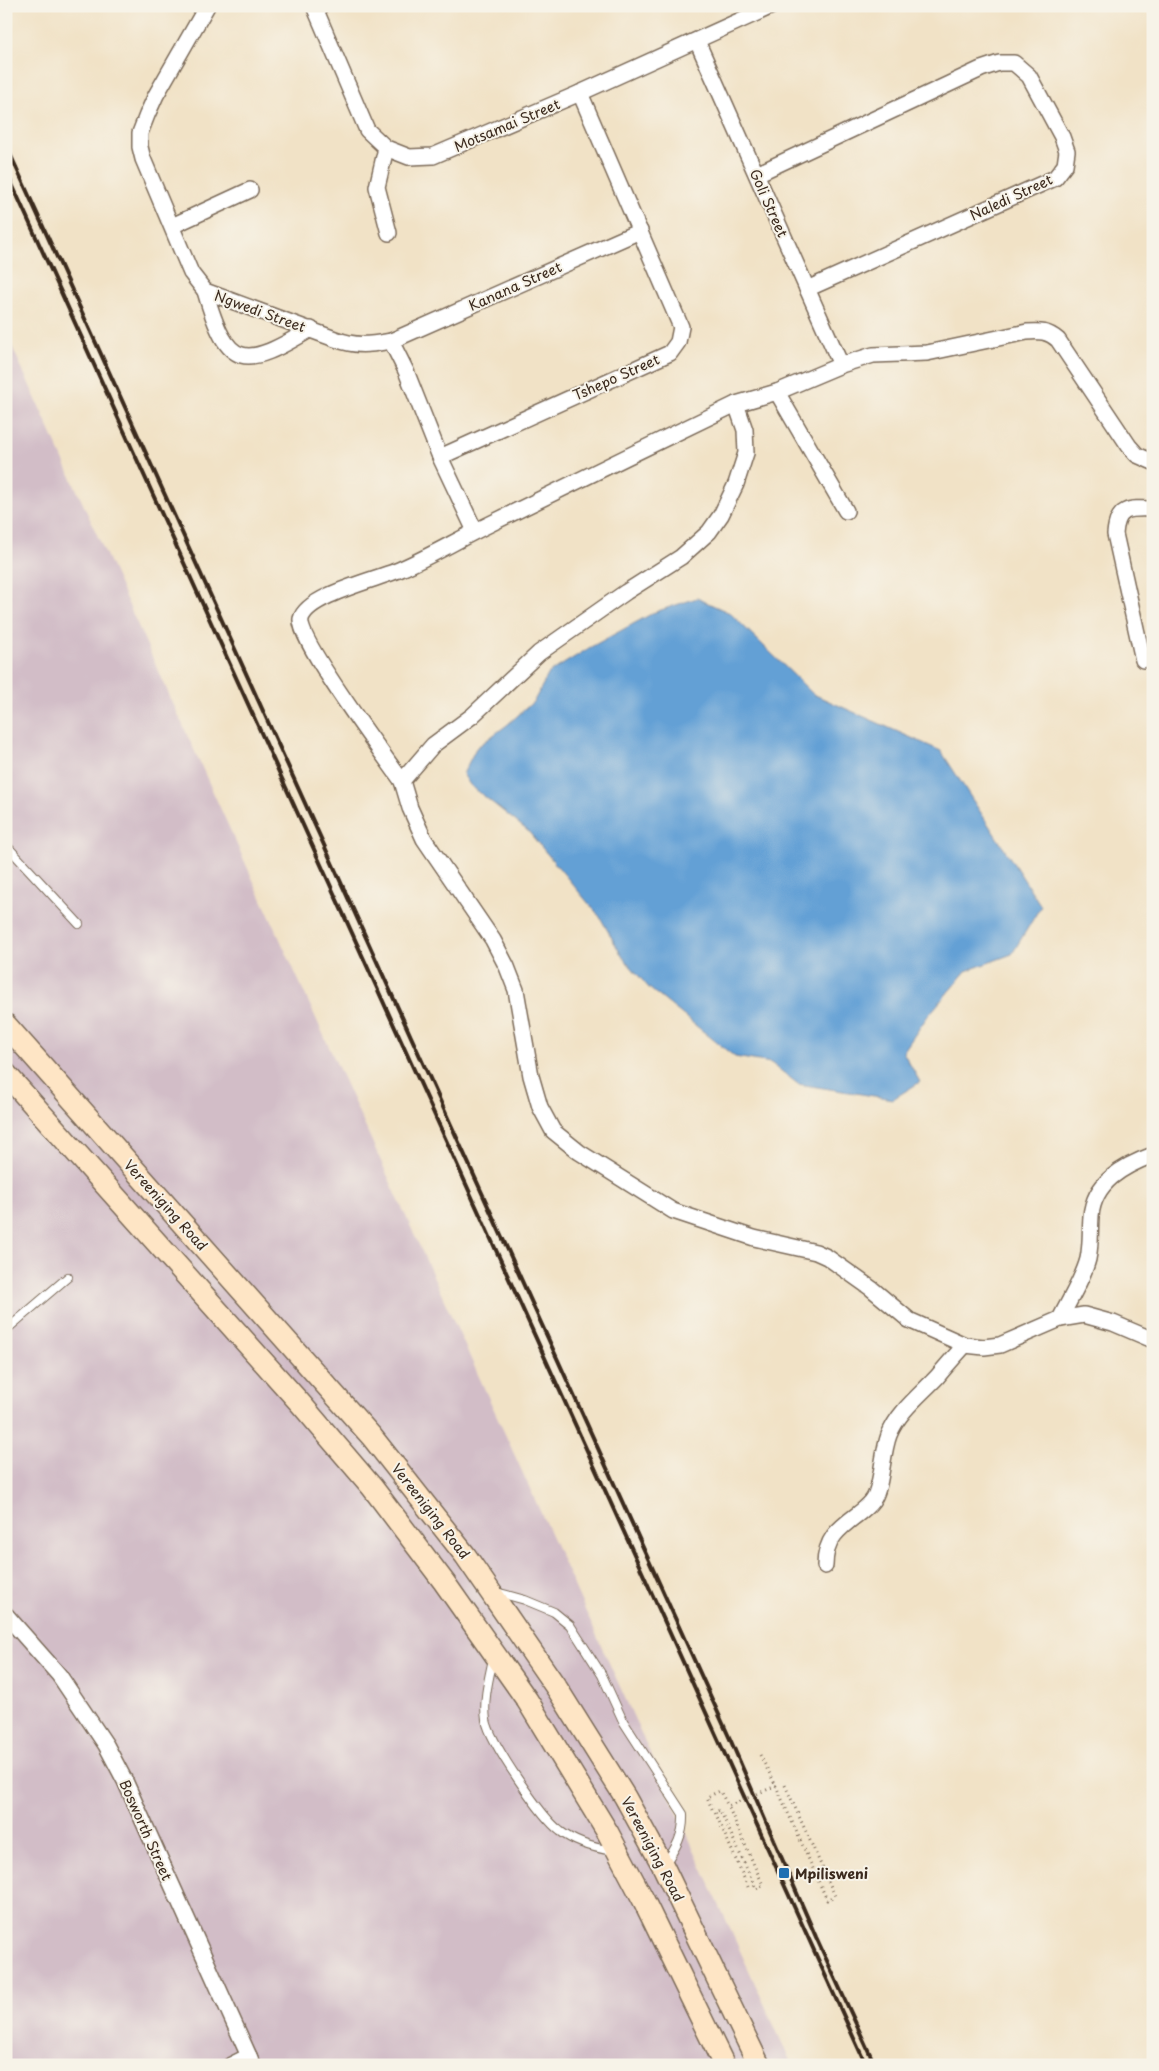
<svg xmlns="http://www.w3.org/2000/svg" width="1159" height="2071" font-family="'Playpen Sans',sans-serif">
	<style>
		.industrial { fill: #d2bdc7 }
		.water { fill: #64a0d5; stroke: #50657a }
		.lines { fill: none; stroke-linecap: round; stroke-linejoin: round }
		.lane-casing { stroke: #7b6a59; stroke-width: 10 }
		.street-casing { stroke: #7b6a59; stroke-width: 18 }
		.secondary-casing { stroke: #7b6a59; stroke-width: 24 }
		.path { stroke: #7b6a59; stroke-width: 3; stroke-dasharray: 1 4; stroke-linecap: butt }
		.lane { stroke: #fff; stroke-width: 8 }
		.street { stroke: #fff; stroke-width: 15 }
		.secondary { stroke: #fee5c5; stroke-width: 21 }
		.rail { stroke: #3b2a1e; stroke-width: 4 }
		.path-bridge { stroke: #7b6a59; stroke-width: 3; stroke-dasharray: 1 4; stroke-linecap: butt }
		.poi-dot { fill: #1f6fb2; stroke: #f7f3e8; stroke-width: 2 }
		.labels { text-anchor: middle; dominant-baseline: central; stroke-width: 4; stroke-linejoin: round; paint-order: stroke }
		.street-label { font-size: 14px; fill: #3b2a1e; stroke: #f7f3e8 }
		.poi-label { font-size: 14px; font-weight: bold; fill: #3b2a1e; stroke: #f7f3e8; text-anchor: start }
	</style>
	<rect width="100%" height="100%" fill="#f7f3e8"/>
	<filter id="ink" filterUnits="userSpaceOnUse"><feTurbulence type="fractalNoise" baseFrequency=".02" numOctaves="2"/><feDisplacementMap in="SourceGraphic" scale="10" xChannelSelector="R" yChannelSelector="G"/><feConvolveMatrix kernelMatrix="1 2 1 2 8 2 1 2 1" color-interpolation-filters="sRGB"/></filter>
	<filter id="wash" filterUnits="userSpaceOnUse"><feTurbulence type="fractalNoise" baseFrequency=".0096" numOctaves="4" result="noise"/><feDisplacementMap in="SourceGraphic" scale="20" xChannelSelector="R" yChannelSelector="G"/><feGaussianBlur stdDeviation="1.12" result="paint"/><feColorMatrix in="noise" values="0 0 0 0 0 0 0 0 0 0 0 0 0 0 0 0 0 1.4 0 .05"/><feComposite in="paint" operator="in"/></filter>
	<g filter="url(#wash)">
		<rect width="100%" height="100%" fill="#f1e2c6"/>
		<!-- industrial -->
		<polygon class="industrial" points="6,333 218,803 792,2065 6,2065"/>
		<!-- water -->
		<polygon class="water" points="697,598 730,613 813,694 941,751 1041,906 1012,954 966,971 927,1017 903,1052 920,1082 893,1099 798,1084 771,1063 735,1057 649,988 622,956 600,917 528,831 470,785 463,774 476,748 507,725 534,701 549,673 589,648 655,612"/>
	</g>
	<g filter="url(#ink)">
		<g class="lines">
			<defs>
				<g id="lane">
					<polyline points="6,845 79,924"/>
					<polyline points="6,1330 68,1277"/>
					<path d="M496 1592 525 1600 554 1612 570 1625 602 1675 623 1721 683 1814C684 1835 676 1848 664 1865"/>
					<path d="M493 1659C489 1678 483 1700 486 1720 490 1742 542 1818 560 1831 575 1843 594 1848 613 1851"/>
				</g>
				<g id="street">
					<path d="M207 6 156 95 147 115 140 133V147L143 159 191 273 205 291 335 339C357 347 368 345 391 341L640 231"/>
					<polyline points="314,6 367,130 386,148 409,157 433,156 580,93 772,6"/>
					<polyline points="697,41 841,365"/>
					<polyline points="386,148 377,187 389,233"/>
					<polyline points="757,174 981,69 999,63 1014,63 1029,76 1062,137 1067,151 1065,165 1055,178 807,289"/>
					<polyline points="172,226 250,190"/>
					<path d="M205 291C228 371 244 369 311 329"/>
					<polyline points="391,341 406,371 440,457 475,531"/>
					<polyline points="777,392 846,511"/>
					<polyline points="736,404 745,430 746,453 736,484 721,515 709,532 681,557 626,592 539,653 472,716 433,745 402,781 410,808 424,839 493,940 507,967 516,990 531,1076 540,1107 553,1131 579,1152 673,1211 754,1238 816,1252 827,1257 872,1289 909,1320 965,1345 984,1347 1000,1345 1060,1319 1084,1315 1113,1323 1153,1340"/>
					<polyline points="440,457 670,353 678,342 681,327 580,93"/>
					<path d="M1143 660 1115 534C1117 507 1129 508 1153 509"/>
					<path d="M402 781C386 758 297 640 301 619 307 595 379 579 401 569 431 556 459 539 488 525 571 484 653 444 736 404L777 392 841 365 873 355 927 353 1027 332C1040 331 1048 331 1058 340L1129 446 1137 455 1153 462"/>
					<path d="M1060 1319C1069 1300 1083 1279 1088 1259 1091 1245 1090 1231 1091 1216 1094 1182 1123 1166 1153 1155"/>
					<path d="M825 1566C825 1539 838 1529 858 1514 864 1509 870 1505 874 1498 882 1485 882 1453 889 1435 898 1412 920 1395 937 1377 946 1366 955 1356 965 1345"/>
					<polyline points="6,1615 59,1675 106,1745 125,1781 253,2065"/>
					<polyline points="231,2065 249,2056"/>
				</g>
				<g id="secondary">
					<polyline points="6,1025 372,1437 465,1555 558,1690 625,1797 663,1866 759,2065"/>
					<polyline points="6,1074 301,1404 372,1487 444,1582 527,1700 608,1833 644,1901 724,2065"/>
				</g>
			</defs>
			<!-- lane casing -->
			<use href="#lane" class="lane-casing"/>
			<!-- street casing -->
			<use href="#street" class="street-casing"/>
			<!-- secondary casing -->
			<use href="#secondary" class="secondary-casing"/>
			<!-- path -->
			<g class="path">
				<polyline points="760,1755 776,1786"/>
				<polyline points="712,1809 707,1797 720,1791 728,1806"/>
			</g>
			<!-- lane -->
			<use href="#lane" class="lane"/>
			<!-- street -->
			<use href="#street" class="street"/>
			<!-- secondary -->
			<use href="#secondary" class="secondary"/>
			<!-- rail -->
			<g class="rail">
				<polyline points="6,145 730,1739 816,1937 875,2065"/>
				<polyline points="6,171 866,2065"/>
			</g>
			<!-- path-bridge -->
			<polyline class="path-bridge" points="748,1887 715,1812 720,1810 756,1889 763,1885 728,1806 776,1786 827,1900 835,1896 784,1783"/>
		</g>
	</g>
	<!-- markers -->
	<rect class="poi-dot" x="778" y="1867" width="12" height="12" rx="2.5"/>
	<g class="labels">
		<!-- street labels -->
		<g class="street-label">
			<text transform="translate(507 125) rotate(-23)">Motsamai Street</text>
			<text transform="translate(1011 197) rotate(-25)">Naledi Street</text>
			<text transform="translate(769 203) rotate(66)">Goli Street</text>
			<text transform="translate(515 286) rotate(-24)">Kanana Street</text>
			<text transform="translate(260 311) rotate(20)">Ngwedi Street</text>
			<text transform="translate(616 377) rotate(-24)">Tshepo Street</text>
			<text transform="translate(166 1205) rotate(48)">Vereeniging Road</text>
			<text transform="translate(431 1511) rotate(52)">Vereeniging Road</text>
			<text transform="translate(146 1830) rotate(66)">Bosworth Street</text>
			<text transform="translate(653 1849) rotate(62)">Vereeniging Road</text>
		</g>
		<!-- poi labels -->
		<g class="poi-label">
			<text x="795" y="1873">Mpilisweni</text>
		</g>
	</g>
	<!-- margin -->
	<rect width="1159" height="2071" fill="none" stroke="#f7f3e8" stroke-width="25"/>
</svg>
